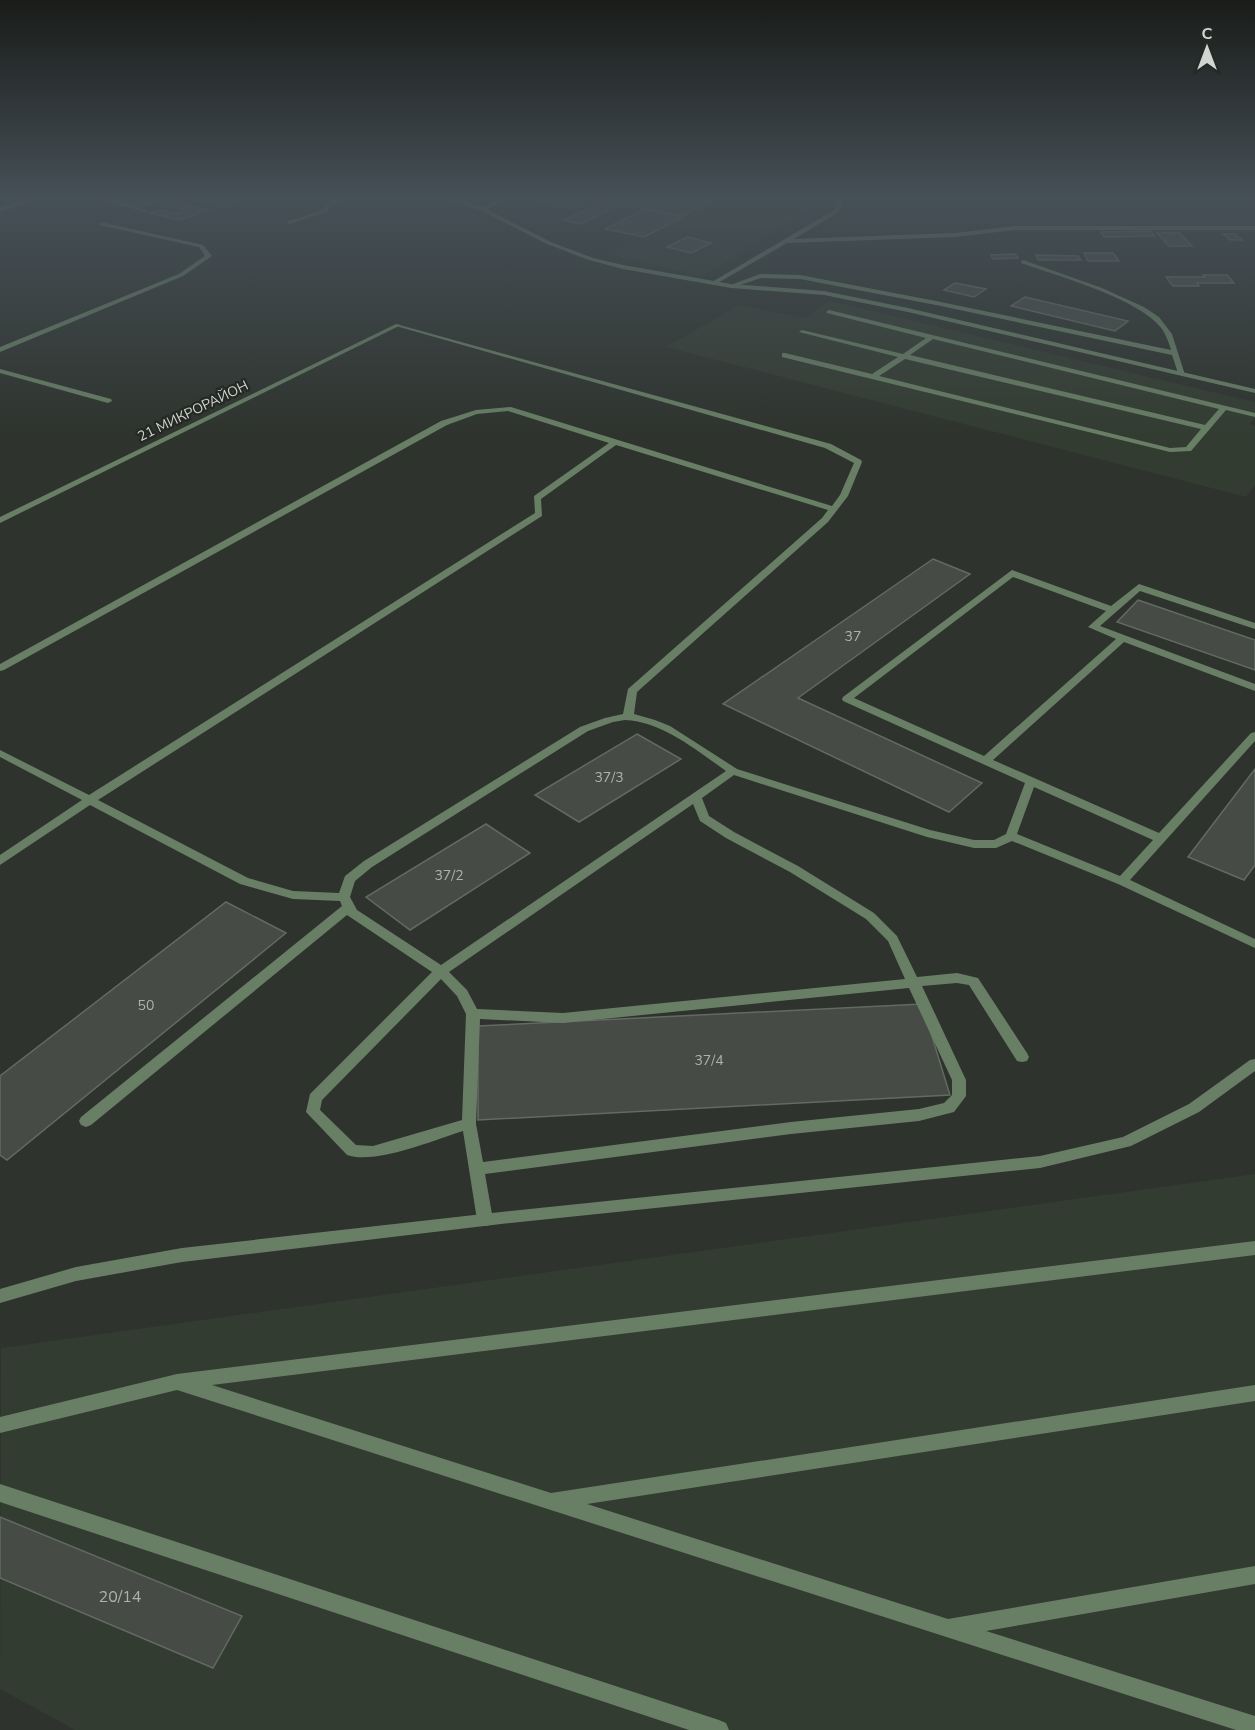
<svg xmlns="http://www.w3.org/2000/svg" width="1255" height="1730" font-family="'Nunito Sans',sans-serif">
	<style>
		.built { fill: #333c31 }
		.building { fill: #464b45; stroke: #636963; stroke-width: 1.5 }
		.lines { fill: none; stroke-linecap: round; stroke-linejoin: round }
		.service { fill: #687f65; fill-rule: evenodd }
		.minor { fill: #687f65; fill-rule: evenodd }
		.tertiary { fill: #687f65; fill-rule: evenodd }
		.labels { text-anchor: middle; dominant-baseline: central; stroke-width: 4.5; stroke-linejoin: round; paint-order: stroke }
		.far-street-label { font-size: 14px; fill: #d1d4d1; stroke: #242924 }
		.number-label { font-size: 14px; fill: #aeb2ae }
		.near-number-label { font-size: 16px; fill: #aeb2ae }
	</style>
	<rect width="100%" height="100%" fill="#2e332d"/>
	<!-- built -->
	<g class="built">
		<polygon points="726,195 793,195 822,201 703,276 610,254"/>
		<polygon points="830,301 1255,402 1255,418 1250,424 1255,426 1255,485 1246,497 666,347 739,305 804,318"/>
		<polygon points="1255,1174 1255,1730 75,1730 0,1689 1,1348"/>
	</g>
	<!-- building -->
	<g class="building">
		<polygon points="109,195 146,195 208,210 180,220 150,213 159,210 177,214 187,210 152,203 143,206 105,197"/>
		<polygon points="212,195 256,195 224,207 198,200"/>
		<polygon points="553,195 586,195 596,197 573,208 540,202"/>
		<polygon points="623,195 723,195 683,216 610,202"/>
		<polygon points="605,201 623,204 581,224 563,220"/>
		<polygon points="644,209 683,217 644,237 605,229"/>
		<polygon points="1150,231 1155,236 1104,237 1101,232"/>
		<polygon points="1157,233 1180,233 1192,246 1169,246"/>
		<polygon points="1223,234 1235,234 1242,240 1230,240"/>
		<polygon points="687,237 711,243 691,253 667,247"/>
		<polygon points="1084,253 1113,253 1119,261 1088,261"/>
		<polygon points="1015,254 1018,258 993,259 991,255"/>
		<polygon points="1036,255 1078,256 1081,260 1038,260"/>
		<polygon points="1203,275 1227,275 1234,283 1197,283 1199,286 1173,286 1166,277 1205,277"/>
		<polygon points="955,283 986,289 974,297 944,290"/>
		<polygon points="1025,297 1128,321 1115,331 1011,306"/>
		<polygon points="933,559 970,574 798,698 982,783 949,812 723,704"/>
		<polygon points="1138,600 1255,640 1255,670 1117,622"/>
		<polygon points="637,734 681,759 579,822 535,795"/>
		<polygon points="1255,769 1255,865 1244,880 1188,857"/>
		<polygon points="486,824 530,853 410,930 366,897"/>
		<polygon points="226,902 286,933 7,1160 0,1155 0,1076"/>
		<polygon points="922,1004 950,1095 478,1120 478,1026"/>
		<polygon points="0,1517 242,1616 213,1668 0,1578"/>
	</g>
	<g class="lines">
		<!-- service -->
		<g class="service">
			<polygon points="38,195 47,195 0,212 0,208"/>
			<polygon points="86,195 96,195 147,210 144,212"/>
			<polygon points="343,195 351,195 330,206 327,212 289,224 286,222 323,210 326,204"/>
			<polygon points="510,195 518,195 484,210 479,209"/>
			<polygon points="838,195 844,195 839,212 794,239 954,233 1015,226 1255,226 1255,230 1015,230 954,237 787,243 716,284 712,284 712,282 834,210"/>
			<polygon points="101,222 203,245 212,256 183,276 0,352 0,347 179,274 205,256 199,247 99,225"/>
			<path d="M1023 260 1102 288 1144 307 1159 317 1172 334 1185 375 1178 373 1172 355 936 305 800 279 761 278 731 288 728 286 760 274 800 275 936 301 1171 350C1169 343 1166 335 1162 329 1139 298 1057 276 1021 263V261Z"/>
			<path d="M829 310 1255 413V417L1226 410 1191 451 1170 452 782 357V353H785L872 374 898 357 799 332 802 330 903 354 926 338 827 313 826 312ZM933 339 1219 409 1205 425 910 355ZM905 359 1201 429 1186 447 1170 448 879 376Z"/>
			<path d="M396 324 831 444 861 460 862 462 848 496 828 522 637 692 634 714 655 720 670 726 737 769 930 830 974 840H994L1006 834 1025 783 843 701 842 699 843 697 1012 570 1111 606 1139 584 1255 623V629L1140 591 1100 626 1255 684V691L1124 642 993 760 1159 833 1251 733 1255 732V741L1130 880 1255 939V948L1118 884 1012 841 996 848H974L927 837 734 775 702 798 709 816 734 832 798 866 874 913 897 936 917 977 957 973 978 978 1027 1053 1029 1057 1027 1061 1022 1062 1017 1061 969 985 957 983 922 986 966 1080V1096L954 1112 919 1121 791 1134 485 1174 493 1220 490 1225 485 1226 480 1225 477 1220 463 1131C434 1140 375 1165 347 1155L306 1112 310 1094 432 972 347 915 91 1125 86 1127 81 1125 79 1121 81 1117 342 906 340 901 293 899 240 884 90 805 0 865V855L82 800 0 757V750L89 795 535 513 534 496 609 443 508 411 477 414 447 425 4 670 0 671V664L441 421 476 410 511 407 832 506 840 495 854 463 825 448 396 326ZM616 445 828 510 822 518 628 689 623 714 605 718 580 727 364 861 345 876 339 893 293 891 248 878 98 800 542 516 541 499ZM1013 577 1106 611 1088 627 1116 639 984 756 854 698ZM625 720C663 722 696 750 726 771L441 965 357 910 350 897 355 881 372 867 588 731 613 722ZM1034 787 1153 840 1120 876 1017 834ZM693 804 700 821 726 838 790 872 866 919 888 941 905 979 563 1013 477 1009 467 990 449 972ZM441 979 457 996 466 1014 462 1120 373 1146 356 1145 320 1110 322 1100ZM909 988 952 1080V1095L944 1103 919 1109 791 1122 483 1162 476 1124 480 1019 563 1023Z"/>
			<polygon points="0,369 111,399 112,401 108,403 0,373"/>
			<polygon points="1255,1241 1255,1255 212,1385 551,1493 1255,1385 1255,1401 587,1504 948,1619 1255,1566 1255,1584 986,1631 1255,1716 1255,1730 1236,1730 177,1390 0,1433 0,1417 177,1374"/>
			<polygon points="0,1484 719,1720 726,1723 729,1730 689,1730 0,1502"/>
		</g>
		<!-- minor -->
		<g class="minor">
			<polygon points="434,195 444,195 484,208 551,242 593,258 623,265 731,284 824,291 908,308 1255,389 1255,393 908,312 824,295 731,288 623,269 589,260 547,244 480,210"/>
			<polygon points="396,324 401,325 0,523 0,517"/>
		</g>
		<!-- tertiary -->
		<polygon class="tertiary" points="1255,1059 1255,1071 1199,1112 1131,1146 1040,1168 501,1224 182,1262 76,1281 0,1303 0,1289 76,1267 182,1248 501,1212 1040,1156 1123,1137 1189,1104 1250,1060"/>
	</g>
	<!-- sky -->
	<linearGradient id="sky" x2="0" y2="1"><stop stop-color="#191c19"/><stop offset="0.45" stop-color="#465057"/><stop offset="1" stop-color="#465057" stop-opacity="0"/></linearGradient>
	<rect width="1255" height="438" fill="url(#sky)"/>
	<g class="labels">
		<!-- far-street labels -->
		<g class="far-street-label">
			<text transform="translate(193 411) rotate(-26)">21 МИКРОРАЙОН</text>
		</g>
		<!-- number labels -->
		<g class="number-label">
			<text x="853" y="636">37</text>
			<text x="609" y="777">37/3</text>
			<text x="449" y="875">37/2</text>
			<text x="146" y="1005">50</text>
			<text x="709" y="1060">37/4</text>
		</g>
		<!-- near-number labels -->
		<g class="near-number-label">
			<text x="120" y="1597">20/14</text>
		</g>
	</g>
	<!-- north arrow -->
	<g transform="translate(1207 48)" stroke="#242924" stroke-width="4.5" paint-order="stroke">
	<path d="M0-4.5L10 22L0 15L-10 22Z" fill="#d1d4d1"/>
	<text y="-9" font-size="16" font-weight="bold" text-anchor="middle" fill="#d1d4d1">С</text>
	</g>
</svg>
